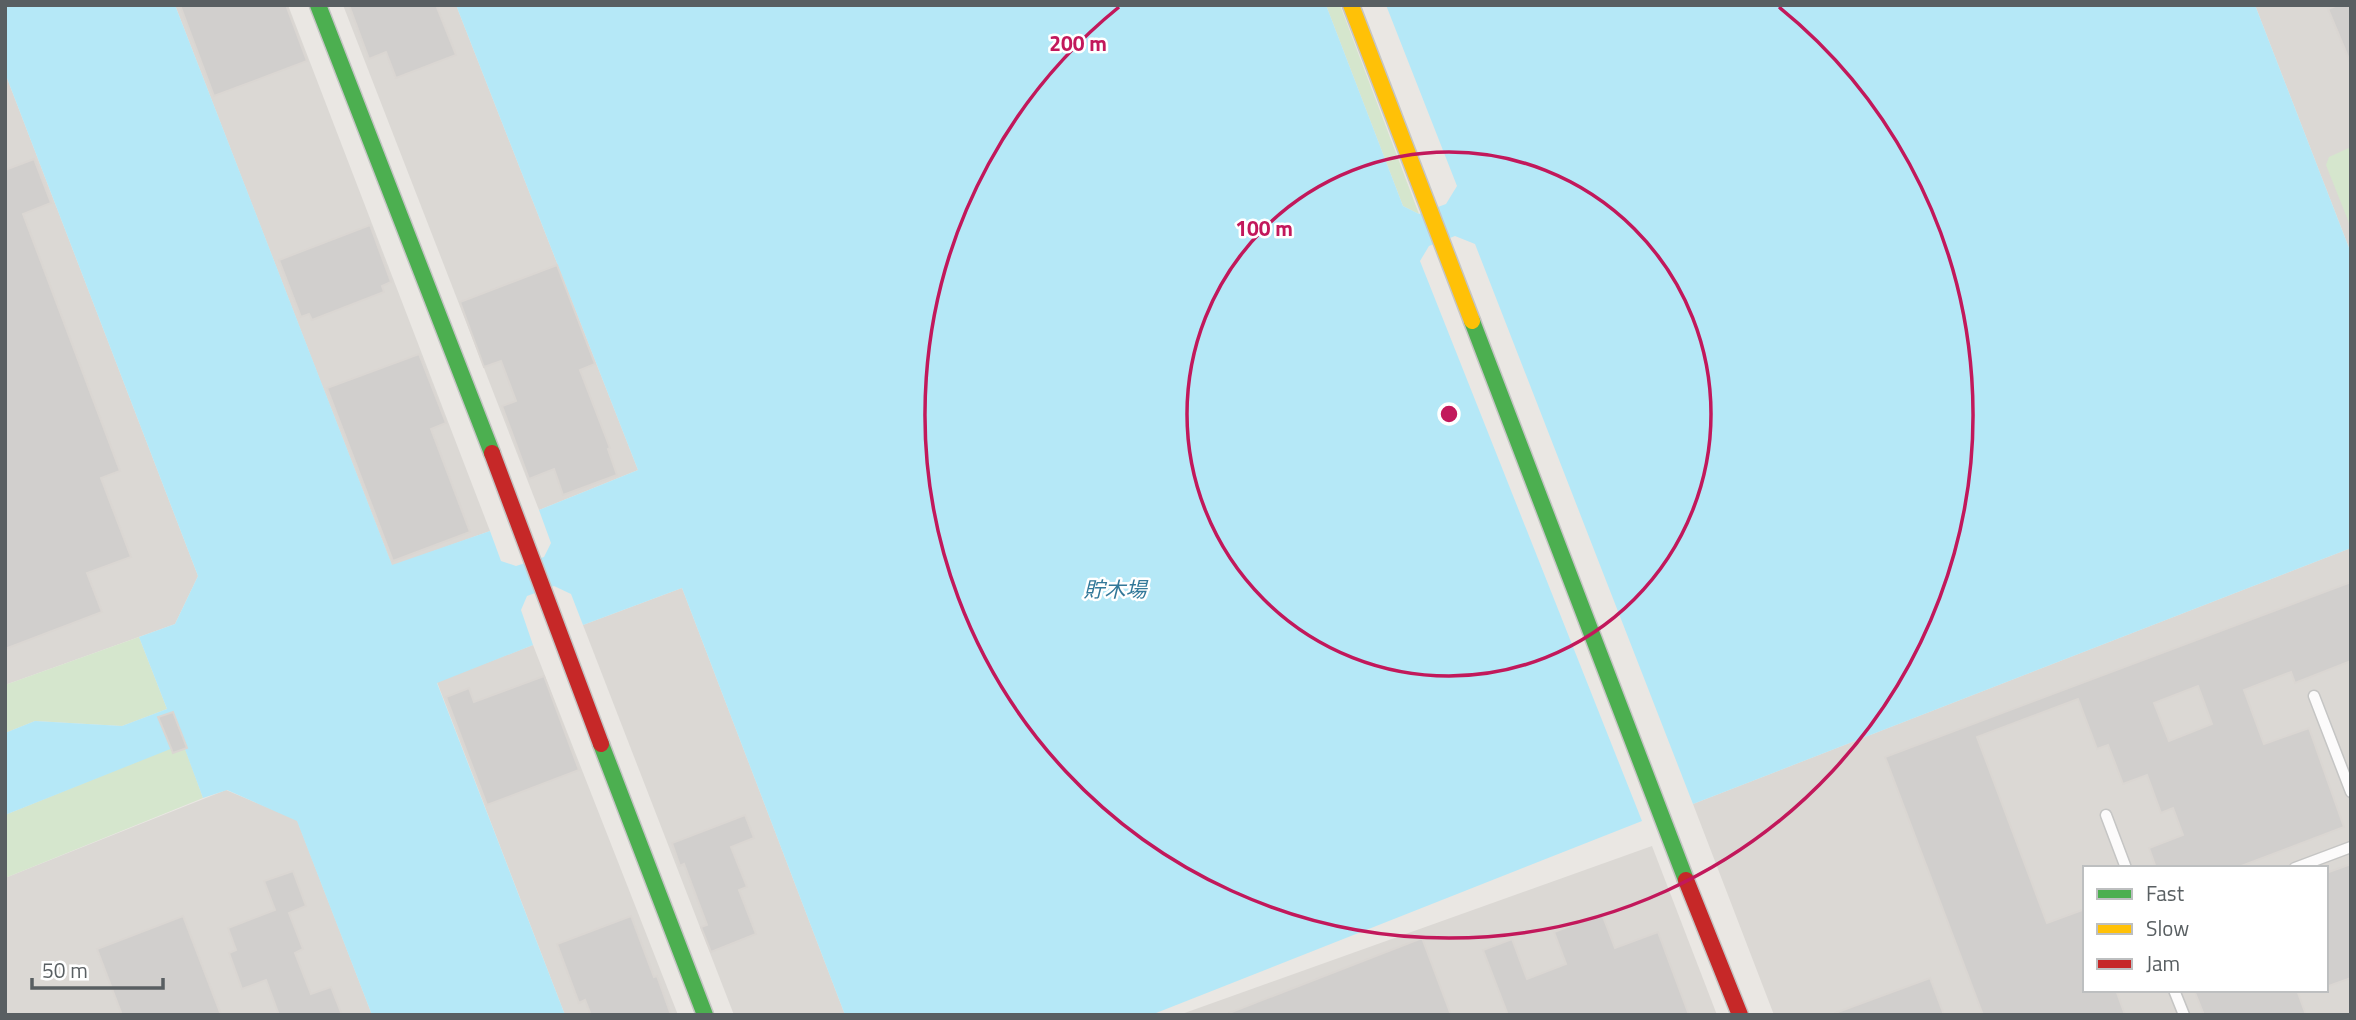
<svg xmlns="http://www.w3.org/2000/svg" width="2356" height="1020" font-family="'Titillium Web','Noto Sans JP',sans-serif">
	<style>
		.industrial { fill: #dbd8d4; fill-rule: evenodd }
		.green { fill: #d5e6cd }
		.water { fill: #b5e8f7 }
		.building { fill: #d1cfcd; stroke: #dad6d2; stroke-width: 2; fill-rule: evenodd }
		.lines { fill: none; stroke-linecap: round; stroke-linejoin: round }
		.lane-casing { stroke: #c5c5c4; stroke-width: 13 }
		.fast-casing { stroke: #c5c5c4; stroke-width: 19 }
		.slow-casing { stroke: #c5c5c4; stroke-width: 19 }
		.jam-casing { stroke: #c5c5c4; stroke-width: 19 }
		.lane { stroke: #fcfbfb; stroke-width: 10 }
		.fast { stroke: #4caf50; stroke-width: 16 }
		.slow { stroke: #ffc107; stroke-width: 16 }
		.jam { stroke: #c62828; stroke-width: 16 }
		.ring { fill: none; stroke: #c2185b; stroke-width: 3.5 }
		.labels { text-anchor: middle; dominant-baseline: central; stroke-width: 5; stroke-linejoin: round; paint-order: stroke }
		.water-label { font-size: 21px; font-style: italic; fill: #327899; stroke: #fff }
		.centre { fill: #c2185b; stroke: #fff; stroke-width: 3.5 }
		.ring-label { font-size: 21px; text-anchor: middle; font-weight: bold; fill: #c2185b; stroke: #fff; stroke-width: 5; stroke-linejoin: round; paint-order: stroke }
	</style>
	<rect width="100%" height="100%" fill="#eae7e3"/>
	<!-- industrial -->
	<g class="industrial">
		<polygon points="175,5 288,5 490,531 392,566"/>
		<polygon points="343,5 456,5 638,470 539,510"/>
		<polygon points="2255,5 2351,5 2351,253"/>
		<polygon points="5,73 198,576 175,624 5,685"/>
		<path d="M2351 548V1015H1774L1693 804ZM2085 868H2326V990H2085Z"/>
		<polygon points="682,588 845,1015 734,1015 583,625"/>
		<polygon points="533,645 678,1015 565,1015 437,682"/>
		<polygon points="226,790 297,820 372,1015 5,1015 5,878"/>
		<polygon points="1652,846 1717,1015 1179,1015"/>
	</g>
	<!-- green -->
	<g class="green">
		<polygon points="1326,5 1340,5 1419,214 1403,206"/>
		<polygon points="2351,147 2351,228 2326,165 2329,157"/>
		<polygon points="139,637 167,709 122,726 35,721 5,733 5,685"/>
		<polygon points="183,743 203,798 5,878 5,815"/>
	</g>
	<!-- water -->
	<polygon class="water" points="5,5 175,5 392,565 490,531 501,561 516,566 544,557 551,543 539,510 638,470 456,5 1326,5 1403,206 1419,214 1446,204 1457,186 1386,5 2255,5 2351,253 2351,548 1693,804 1475,244 1455,236 1429,246 1420,261 1642,821 1151,1015 845,1015 682,588 583,625 571,594 554,586 527,596 521,610 533,645 437,683 565,1015 372,1015 297,821 227,790 203,798 183,744 5,815 5,733 35,721 122,726 167,709 139,637 175,624 198,576 5,73"/>
	<!-- building -->
	<g class="building">
		<polygon points="180,5 286,5 307,61 214,96"/>
		<polygon points="349,5 436,5 456,55 396,78 386,52 369,59"/>
		<polygon points="2338,5 2351,5 2351,64 2328,9"/>
		<polygon points="34,159 51,203 23,214 120,471 101,478 131,557 87,573 102,612 5,649 5,170"/>
		<polygon points="370,225 391,282 382,286 384,292 312,320 309,314 301,317 279,260"/>
		<polygon points="557,265 595,364 580,370 610,448 608,449 617,475 563,495 554,469 529,479 502,406 516,401 501,361 484,367 460,302"/>
		<polygon points="419,354 446,423 431,429 470,532 393,561 327,388"/>
		<path d="M2351 582V661L2295 683 2291 672 2244 690 2264 744 2309 728 2344 827 2236 868H2156L2149 848 2183 835 2173 808 2161 813 2147 775 2123 784 2108 745 2097 749 2078 699 1977 737 2047 923 2085 909V990H2116L2125 1015H1983L1885 757ZM2198 686 2212 724 2169 741 2154 703Z"/>
		<polygon points="544,676 579,770 487,805 446,697 469,688 474,702"/>
		<polygon points="173,712 187,748 173,753 158,717"/>
		<polygon points="745,815 754,838 731,847 747,887 739,890 756,934 711,952 701,927 707,925 684,864 680,866 672,843"/>
		<polygon points="2351,864 2351,978 2326,987 2326,873"/>
		<polygon points="293,871 306,906 289,913 303,949 295,953 311,994 331,987 342,1015 279,1015 266,980 242,989 229,953 236,950 228,928 275,910 264,881"/>
		<polygon points="1602,914 1615,948 1658,932 1689,1015 1508,1015 1483,950 1512,939 1527,979 1566,964 1554,932"/>
		<polygon points="183,916 221,1015 122,1015 97,949"/>
		<polygon points="631,916 654,977 657,976 671,1015 591,1015 585,1000 579,1003 557,944"/>
		<polygon points="1422,938 1451,1015 1229,1015 1229,1013"/>
		<polygon points="1930,978 1944,1015 1835,1015 1835,1013"/>
		<polygon points="2194,990 2297,990 2306,1015 2204,1015"/>
	</g>
	<g class="lines">
		<defs>
			<g id="lane">
				<polyline points="2314,696 2351,792"/>
				<polyline points="2106,815 2126,868"/>
				<polyline points="2295,868 2351,847"/>
				<polyline points="2174,990 2184,1015"/>
			</g>
			<g id="fast">
				<polyline points="318,5 492,453"/>
				<polyline points="1472,321 1686,880"/>
				<polyline points="601,744 705,1015"/>
			</g>
			<polyline id="slow" points="1351,5 1472,321"/>
			<g id="jam">
				<polyline points="492,453 601,744"/>
				<polyline points="1686,880 1740,1015"/>
			</g>
		</defs>
		<!-- lane casing -->
		<use href="#lane" class="lane-casing"/>
		<!-- fast casing -->
		<use href="#fast" class="fast-casing"/>
		<!-- slow casing -->
		<use href="#slow" class="slow-casing"/>
		<!-- jam casing -->
		<use href="#jam" class="jam-casing"/>
		<!-- lane -->
		<use href="#lane" class="lane"/>
		<!-- fast -->
		<use href="#fast" class="fast"/>
		<!-- slow -->
		<use href="#slow" class="slow"/>
		<!-- jam -->
		<use href="#jam" class="jam"/>
	</g>
	<!-- distance rings -->
	<g class="ring">
		<circle cx="1449" cy="414" r="262"/>
		<path d="M1779 7A524 524 0 1 1 1119 7"/>
	</g>
	<g class="labels">
		<!-- water labels -->
		<g class="water-label">
			<text x="1115" y="589">貯木場</text>
		</g>
	</g>
	<circle cx="1449" cy="414" r="10" class="centre"/>
	<g class="ring-label">
		<text x="1078" y="51">200 m</text>
		<text x="1264" y="236">100 m</text>
	</g>
	<!-- border -->
	<rect width="2356" height="1020" fill="none" stroke="#595f62" stroke-width="14"/>
	<!-- legend -->
	<rect x="2083" y="866" width="245" height="126" fill="#ffffff" stroke="#bdbfc0" stroke-width="2"/>
	<rect x="2097" y="889" width="35" height="10" fill="#4caf50" stroke="#bdbfc0" stroke-width="2"/>
	<text x="2146" y="901" font-size="21" fill="#595f62">Fast</text>
	<rect x="2097" y="924" width="35" height="10" fill="#ffc107" stroke="#bdbfc0" stroke-width="2"/>
	<text x="2146" y="936" font-size="21" fill="#595f62">Slow</text>
	<rect x="2097" y="959" width="35" height="10" fill="#c62828" stroke="#bdbfc0" stroke-width="2"/>
	<text x="2146" y="971" font-size="21" fill="#595f62">Jam</text>
	<!-- scale -->
	<path d="M32 978v10h131v-10" fill="none" stroke="#595f62" stroke-width="3.5"/>
	<text x="42" y="978" font-size="21" fill="#595f62" stroke="#ffffff" stroke-width="5" paint-order="stroke">50 m</text>
</svg>
